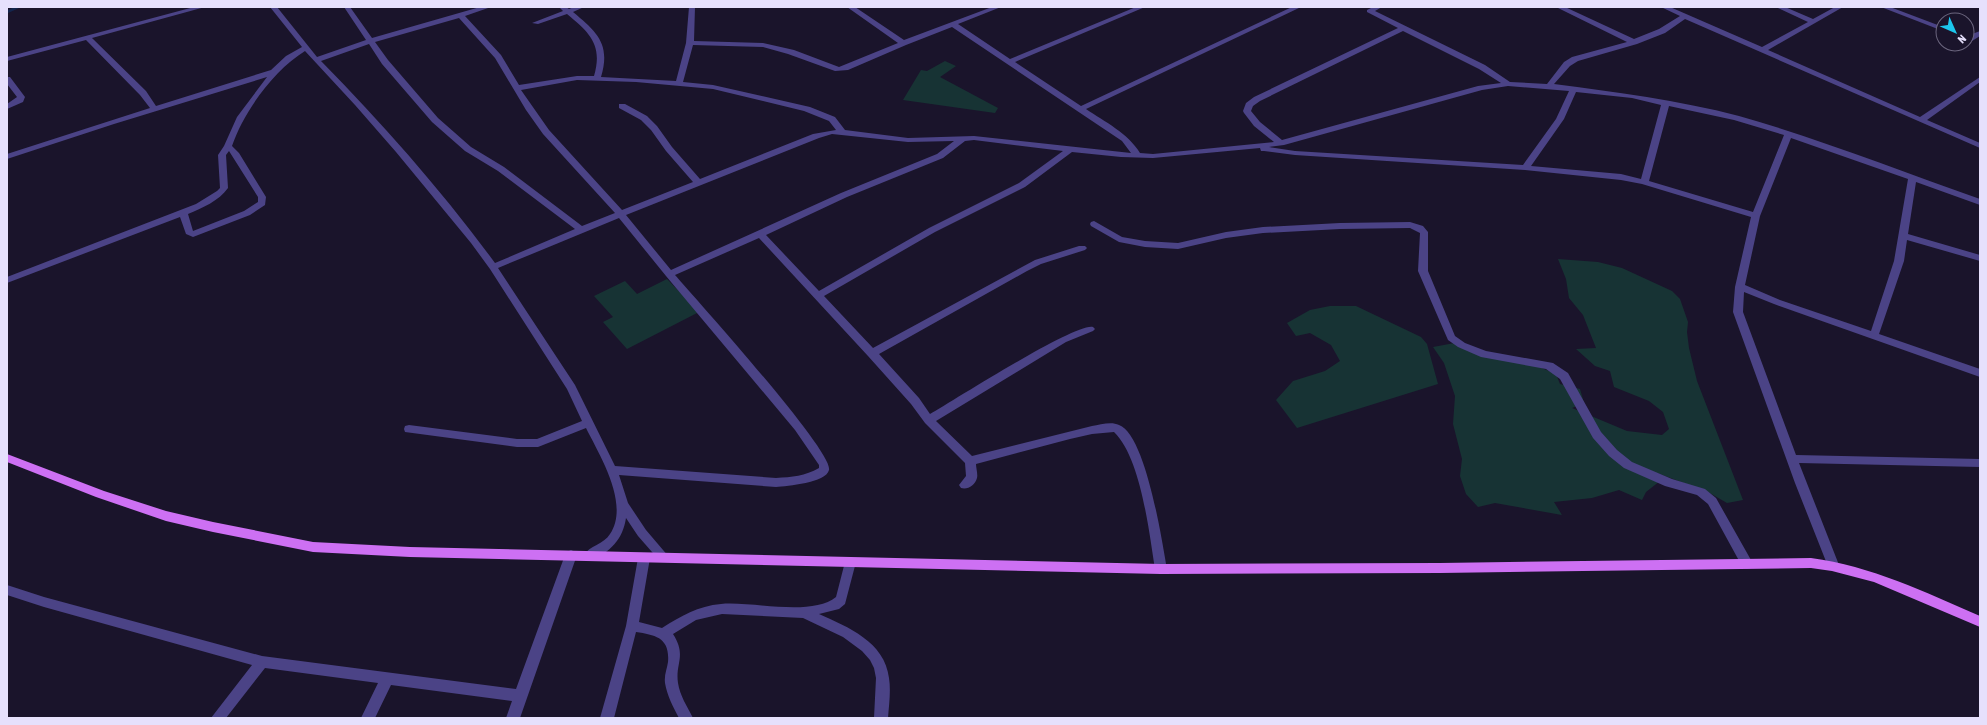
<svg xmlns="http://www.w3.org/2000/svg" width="1987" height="725" font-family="'Asap Condensed',sans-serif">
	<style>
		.green { fill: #173334 }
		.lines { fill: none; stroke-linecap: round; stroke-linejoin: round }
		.stream { stroke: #14264e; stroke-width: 2.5 }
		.minor { fill: #4b4386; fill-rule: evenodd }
		.major { fill: #cd70f3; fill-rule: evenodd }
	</style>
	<rect width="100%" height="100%" fill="#1a142b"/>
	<!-- green -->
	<g class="green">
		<polygon points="945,61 956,66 940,77 998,108 995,113 903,100 921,70 927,71"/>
		<polygon points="1558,259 1598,262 1622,268 1672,291 1680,299 1688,322 1687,332 1689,348 1697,381 1743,500 1727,503 1708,492 1657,473 1660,481 1646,492 1642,500 1619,490 1592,498 1554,502 1562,515 1495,503 1478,507 1466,494 1460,476 1462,459 1453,424 1455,396 1444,363 1433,347 1460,342 1492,358 1537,366 1556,374 1560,384 1580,389 1584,403 1572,408 1627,431 1662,435 1669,429 1663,412 1649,401 1614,387 1610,371 1595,366 1576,349 1596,348 1583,315 1569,298 1566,279"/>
		<polygon points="667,279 699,312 627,349 603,322 613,317 594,296 625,281 637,294"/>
		<polygon points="1330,306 1356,306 1421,337 1427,344 1438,384 1297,428 1276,400 1293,381 1325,371 1340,361 1331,345 1310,333 1296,336 1287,323 1310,310"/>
	</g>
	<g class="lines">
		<!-- stream -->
		<polyline class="stream" points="7,12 18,7"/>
		<!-- minor -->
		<g class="minor">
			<path d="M194 7H205L92 38 146 91 156 106 271 70 286 56 302 47 270 7H277L317 57 366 40 344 7H350L372 38 480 7H491L465 16 501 55 519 85 577 76H594C603 45 590 33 567 14L538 24 532 23 563 11 559 7H566L569 9 574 7H584L573 12C597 32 611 44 601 77L676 81 686 43 689 7H695L694 41 763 43 794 50 839 67 898 43 847 7H855L904 40 992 7H1001L958 24 1010 59 1136 7H1145L1015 62 1081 106 1292 7H1301L1086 109C1105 122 1128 133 1140 153L1153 154 1274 142 1254 126 1244 113 1243 111 1246 103 1254 97 1398 28 1367 12V10L1373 7H1382L1375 11 1485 65 1510 82 1547 84 1564 62 1572 57 1627 42 1556 7H1565L1634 39 1659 29 1680 16 1661 7H1670L1762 47 1808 22 1776 7H1785L1813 19 1835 7H1843L1768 50 1920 117 1980 77V82L1927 120 1980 143V148L1685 19 1665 33 1637 44 1578 61 1570 66 1554 84C1616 92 1678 100 1739 116 1820 139 1900 171 1980 199V205L1916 182 1908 234 1980 255V261L1907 240 1904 261 1879 334 1980 369V377L1774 304 1744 292 1743 312 1796 455 1980 459V467L1799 463 1839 565 1837 569 1833 570 1829 569 1795 483 1733 312 1735 287 1751 217 1642 184 1621 180 1525 170 1295 155 1264 151H1261L1260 148 1153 158 1121 157 1072 152 1025 187 935 232 824 296 873 348 1035 260 1079 246H1085L1087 248 1085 250 1041 264 1027 271 879 354 919 398 930 414C953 401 1076 322 1093 327L1095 329 1093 331 1066 342 936 421 972 456 1092 426C1100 425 1111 421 1119 425 1146 435 1162 541 1167 569L1165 573 1161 574 1157 573 1155 569C1149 532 1141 458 1114 432L1092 434 1070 439 976 464C976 468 978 474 977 478 975 485 968 490 961 488L959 485 966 476 965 463 925 423 911 404 868 356 759 238 675 275C695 298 834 452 829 470 826 483 787 486 776 487L619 475 628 503 646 530 669 557 667 560 663 562 659 560 638 536 626 518C623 539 610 553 590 560L586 558 584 555C589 546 604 544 610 534 630 504 600 456 586 428L538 447H517L405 432 404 429 405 426 409 425 517 439H537L582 421 567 389 490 269 471 243 396 152 355 105 305 51C274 70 244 111 232 146L239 153 266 197 265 205 250 215 193 237 186 234 180 217 7 283V277L196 204 217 191 220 188 218 155 224 146 237 117 267 77 114 124 7 159V154L150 108 140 95 86 40 7 61V57ZM459 18 495 58 526 110 543 134 615 213 582 226 504 167 471 147 438 118 388 60 375 42ZM952 27 1122 141 1131 153 974 136 908 138 845 130 835 117 810 107 713 85 683 82 693 45 763 47 788 54 835 71 848 70 906 45ZM1403 31 1479 69 1501 83 1478 86 1282 140 1260 122 1251 111 1253 106 1260 101ZM369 44 382 64 432 122 465 151 498 171 575 229 495 263C442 191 383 124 321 61ZM577 80 636 82 713 89 804 111 829 121 836 130 813 134 700 179 672 147 657 126 647 116 625 104H619V108L641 120 651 130 666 151 693 182 622 210 549 130 521 90ZM1508 86 1569 91 1556 119 1523 165 1295 151 1269 147 1284 145 1482 90ZM1576 92 1632 98 1661 105 1641 179 1621 174 1531 166 1564 119ZM1669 106 1734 120 1784 135 1753 212 1649 181ZM832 134 908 142 954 141 937 154 841 193 671 270 626 215 819 138ZM1791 138 1908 179 1894 261 1871 331 1780 300 1745 285 1760 216ZM974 140 1063 151 1019 183 929 228 819 291 766 235 847 197 943 158 965 141ZM229 151 258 197V202L244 211 193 231 188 214C202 208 219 201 228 188L226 155ZM619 218 666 276 795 430 819 465V468C805 476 792 477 776 478L615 466 575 385 498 268Z"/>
			<polygon points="1881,7 1890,7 1943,27 1943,31"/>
			<polygon points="1980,31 1980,36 1972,41 1967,41 1967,36"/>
			<polygon points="7,77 10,77 25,97 23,102 7,109 7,104 17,97 7,84"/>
			<polygon points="1094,221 1122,237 1145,241 1178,243 1226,232 1263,227 1340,223 1410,222 1423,226 1428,232 1428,271 1455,336 1465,343 1486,351 1553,363 1568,373 1601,432 1617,450 1632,462 1672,479 1705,489 1716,498 1751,560 1753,564 1751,568 1747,569 1743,568 1708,504 1697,495 1665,486 1624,468 1609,456 1593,438 1560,379 1546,369 1481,357 1458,347 1448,340 1418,271 1420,233 1410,228 1340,229 1263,233 1226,238 1178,249 1145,247 1119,242 1091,226 1090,224 1091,222"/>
			<polygon points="571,550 575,552 577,555 520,718 506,718 512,701 391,685 375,718 361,718 378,683 265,668 226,718 211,718 252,665 44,607 7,595 7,585 44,597 262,656 516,689 565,555 567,552"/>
			<path d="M644 553 648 555 650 558 639 622 662 628C681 616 698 606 721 604 751 601 812 617 836 597L846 558 850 557 854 558 856 562 845 604 839 609 819 614C848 627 885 642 889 678 891 691 889 705 888 718H874L876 678 874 668 870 660 862 651 843 637 803 618 722 614 696 620 673 634C687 656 675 663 678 683 680 696 687 706 693 718H679C673 707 667 695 665 683 664 675 667 669 668 662 670 638 656 635 636 632L614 718H600L626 626 638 558 640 555Z"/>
		</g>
		<!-- major -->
		<path class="major" d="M7 454 104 491 166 511 213 522 313 542 410 547 1161 564 1440 563 1811 558C1871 566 1925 592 1980 616V627L1874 582 1832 571 1811 568 1440 573 1161 574 410 557 313 552 213 532 166 521 96 497 7 462Z"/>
	</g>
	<!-- border -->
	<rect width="1987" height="725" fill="none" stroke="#e6e0fc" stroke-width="16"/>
	<!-- north arrow -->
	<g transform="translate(1955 32) rotate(135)"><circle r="19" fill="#1a142b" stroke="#6c667f"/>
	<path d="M0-3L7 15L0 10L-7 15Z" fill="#1cc6ec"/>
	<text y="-6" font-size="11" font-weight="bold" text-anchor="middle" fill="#e6e0fc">N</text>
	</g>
</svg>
